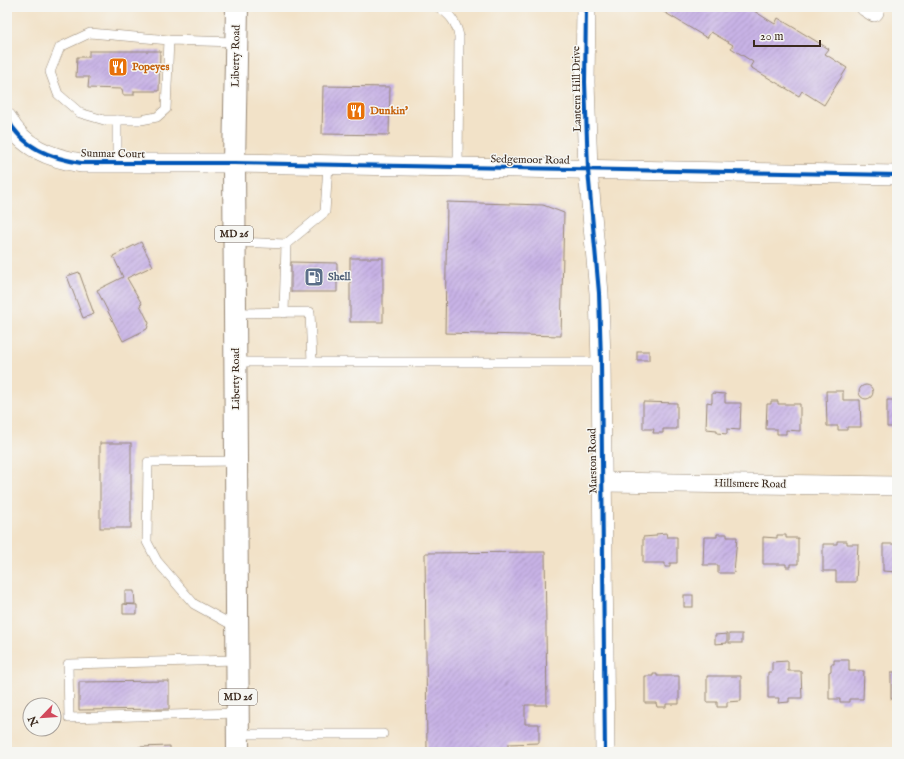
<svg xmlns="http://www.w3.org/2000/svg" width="904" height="759" font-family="'IM FELL English',serif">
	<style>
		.building { fill: url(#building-hatch) }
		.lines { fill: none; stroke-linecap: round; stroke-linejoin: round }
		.service-casing { stroke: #968673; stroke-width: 10 }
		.minor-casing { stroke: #968673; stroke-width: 20 }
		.primary-casing { stroke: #968673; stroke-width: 24 }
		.service { stroke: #fff; stroke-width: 9 }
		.minor { stroke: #fff; stroke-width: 19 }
		.primary { stroke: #fff; stroke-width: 22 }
		.cycleway-casing { stroke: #f6f6f2; stroke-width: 6 }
		.cycleway { stroke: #0057b8; stroke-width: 4 }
		.labels { text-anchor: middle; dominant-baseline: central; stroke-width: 3; stroke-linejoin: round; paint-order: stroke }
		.shield { fill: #f6f6f2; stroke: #73675e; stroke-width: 1 }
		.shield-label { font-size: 10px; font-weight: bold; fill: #3b2a1e }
		.street-label { font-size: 11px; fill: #3b2a1e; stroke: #f6f6f2 }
		.food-label { font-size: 11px; font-weight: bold; fill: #c56008; stroke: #f6f6f2; text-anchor: start }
		.service-label { font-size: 11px; font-weight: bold; fill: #4e5e75; stroke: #f6f6f2; text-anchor: start }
	</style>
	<defs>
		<pattern id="building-hatch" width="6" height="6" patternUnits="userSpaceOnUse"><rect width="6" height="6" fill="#c8b3e6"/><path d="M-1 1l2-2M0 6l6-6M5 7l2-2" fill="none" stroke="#a492ba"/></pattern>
	</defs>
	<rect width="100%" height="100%" fill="#f6f6f2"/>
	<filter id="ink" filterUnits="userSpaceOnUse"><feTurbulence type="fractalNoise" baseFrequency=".025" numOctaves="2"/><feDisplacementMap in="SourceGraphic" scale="8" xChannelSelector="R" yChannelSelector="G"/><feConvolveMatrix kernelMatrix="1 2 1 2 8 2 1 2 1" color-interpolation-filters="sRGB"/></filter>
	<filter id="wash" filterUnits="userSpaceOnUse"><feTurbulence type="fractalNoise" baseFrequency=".012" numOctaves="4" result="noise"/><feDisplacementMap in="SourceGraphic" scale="16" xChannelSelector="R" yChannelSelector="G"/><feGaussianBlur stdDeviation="0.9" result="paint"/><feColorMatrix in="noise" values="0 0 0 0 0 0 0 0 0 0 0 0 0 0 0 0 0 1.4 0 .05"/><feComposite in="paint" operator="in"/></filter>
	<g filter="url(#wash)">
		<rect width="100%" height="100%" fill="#f2e2c8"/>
		<g id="blocks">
			<!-- building -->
			<g class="building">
				<polygon points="660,7 754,7 756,8 754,11 775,24 778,18 829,49 825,54 847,68 824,105 802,91 799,96 750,67 753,62 731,48 733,45 711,32 707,38 659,9"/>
				<polygon points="89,51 160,51 159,91 134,91 134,95 123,95 122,89 88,88 89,77 76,77 77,57 89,57"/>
				<polygon points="323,86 390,87 389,135 322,134"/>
				<polygon points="447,202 543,205 564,213 561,336 445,333"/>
				<polygon points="141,242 153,266 127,278 142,304 140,305 149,323 147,329 123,341 97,290 123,277 113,256"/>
				<rect x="350" y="258" width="33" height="64"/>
				<polygon points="291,262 337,263 337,292 291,292"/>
				<polygon points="79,272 94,314 83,318 67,276"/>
				<rect x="637" y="351" width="12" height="9"/>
				<circle cx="866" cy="392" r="7"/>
				<polygon points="826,391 843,391 843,400 860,400 861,427 847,427 847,430 838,430 838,426 827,426"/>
				<polygon points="712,393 725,394 725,403 741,403 740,430 727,429 727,434 717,433 717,430 706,429 707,402 712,403"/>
				<polygon points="894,397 897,397 897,427 887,427 887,400 894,400"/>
				<polygon points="771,401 778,401 778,404 800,404 800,431 786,430 786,434 777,434 777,429 766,429 767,404 771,404"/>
				<polygon points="643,402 677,403 677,429 663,429 663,433 653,433 654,429 643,429"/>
				<rect x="100" y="443" width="31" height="85"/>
				<polygon points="666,533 667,537 677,537 677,563 670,563 670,567 665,567 665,563 643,563 643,537 656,536 656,534"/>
				<polygon points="717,534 727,534 727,537 737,537 734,573 718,573 718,565 703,565 704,537 717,537"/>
				<polygon points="777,535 786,535 786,538 798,538 798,564 790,564 790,567 786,567 786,564 763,564 763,537 777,538"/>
				<polygon points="837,541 847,541 847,544 858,544 856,582 836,582 836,571 823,571 823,544 837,544"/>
				<polygon points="883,544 897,544 897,572 883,571"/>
				<polygon points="545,552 547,705 525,705 525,724 539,724 539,743 508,744 508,752 427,752 425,553"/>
				<polygon points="125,591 134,591 135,604 125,604"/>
				<rect x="684" y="595" width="9" height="12"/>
				<polygon points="123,604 137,605 137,614 123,614"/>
				<polygon points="727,634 727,643 715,644 715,635"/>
				<rect x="729" y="634" width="13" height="9"/>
				<polygon points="834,660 849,660 849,671 864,671 863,699 849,699 849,702 840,702 840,699 829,699 829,672 831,671 831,664 834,664"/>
				<polygon points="788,661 788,671 801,671 802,698 789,698 789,702 778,703 779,698 768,698 768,672 772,672 772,662"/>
				<rect x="891" y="672" width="6" height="27"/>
				<polygon points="653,674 657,674 657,676 679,676 679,704 666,704 666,707 657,707 656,703 645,703 645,676 653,676"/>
				<polygon points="707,676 741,676 741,701 727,702 727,707 717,707 717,702 707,702"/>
				<polygon points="169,681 169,709 79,710 79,682"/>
				<polygon points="170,746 170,752 139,752 139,747"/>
			</g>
		</g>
	</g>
	<g filter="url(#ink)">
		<use href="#blocks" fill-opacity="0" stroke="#968673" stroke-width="1"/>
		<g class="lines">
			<defs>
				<g id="service">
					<path d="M438 7C450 14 456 22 459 36L458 168"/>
					<polyline points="169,40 166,109 157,117 141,120 104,120 80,113 58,94 50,72 60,47 90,33 169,40 236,42"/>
					<polyline points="117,163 117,120"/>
					<polyline points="234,242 286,244 284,313"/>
					<polyline points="286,244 325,212 328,165"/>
					<polyline points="235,313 310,312 312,362"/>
					<polyline points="236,362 601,362"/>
					<polyline points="236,627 194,604 157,561 147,542 148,462 236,461"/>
					<polyline points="238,713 69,718 68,664 238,660"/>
					<polyline points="238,734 383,734"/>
				</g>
				<g id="minor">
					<polyline points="586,7 585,82 588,170 599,293 601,362 605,752"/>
					<polyline points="866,7 874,12"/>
					<path d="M7 118C22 148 51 158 81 163H234L897 175"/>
					<polyline points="602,482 897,486"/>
				</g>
				<polyline id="primary" points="237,7 234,163 238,752"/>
			</defs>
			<!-- service casing -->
			<use href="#service" class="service-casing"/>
			<!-- minor casing -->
			<use href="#minor" class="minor-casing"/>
			<!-- primary casing -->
			<use href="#primary" class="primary-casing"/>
			<!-- service -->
			<use href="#service" class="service"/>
			<!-- minor -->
			<use href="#minor" class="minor"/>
			<!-- primary -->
			<use href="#primary" class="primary"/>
			<defs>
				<g id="cycleway">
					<polyline points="586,7 585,82 588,170 599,293 601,362 605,752"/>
					<path d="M7 118C22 148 51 158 81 163H234L897 175"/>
				</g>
			</defs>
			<!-- cycleway casing -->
			<use href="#cycleway" class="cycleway-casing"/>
			<!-- cycleway -->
			<use href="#cycleway" class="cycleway"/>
		</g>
	</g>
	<!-- icons -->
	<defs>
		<symbol id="restaurant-square" viewBox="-11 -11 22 22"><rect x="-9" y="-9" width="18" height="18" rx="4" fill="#e8710a" stroke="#f6f6f2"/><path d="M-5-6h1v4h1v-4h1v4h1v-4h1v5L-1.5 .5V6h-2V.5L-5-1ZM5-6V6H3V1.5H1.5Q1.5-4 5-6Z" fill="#fff"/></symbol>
		<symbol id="fuel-square" viewBox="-11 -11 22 22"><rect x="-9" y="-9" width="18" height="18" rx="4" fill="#5c6f8a" stroke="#f6f6f2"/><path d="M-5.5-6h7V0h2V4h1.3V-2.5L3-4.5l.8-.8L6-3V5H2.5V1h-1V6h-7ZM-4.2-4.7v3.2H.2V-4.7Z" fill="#fff"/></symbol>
	</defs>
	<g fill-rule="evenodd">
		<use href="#restaurant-square" x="107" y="56" width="22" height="22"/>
		<use href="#restaurant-square" x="345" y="100" width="22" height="22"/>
		<use href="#fuel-square" x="303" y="266" width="22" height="22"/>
	</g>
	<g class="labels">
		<!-- shield labels -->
		<g class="shield">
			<rect x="215" y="226" width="38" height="16" rx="3"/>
			<rect x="219" y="689" width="38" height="16" rx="3"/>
		</g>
		<g class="shield-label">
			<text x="234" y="234">MD 26</text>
			<text x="238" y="697">MD 26</text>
		</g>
		<!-- street labels -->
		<g class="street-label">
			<text transform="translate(236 56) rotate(-89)">Liberty Road</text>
			<text transform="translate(577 89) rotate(-91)">Lantern Hill Drive</text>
			<text transform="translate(113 154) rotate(1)">Sunmar Court</text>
			<text transform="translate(530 160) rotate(1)">Sedgemoor Road</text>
			<text transform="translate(236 379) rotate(-90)">Liberty Road</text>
			<text transform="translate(593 461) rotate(-91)">Marston Road</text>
			<text transform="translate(750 484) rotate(1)">Hillsmere Road</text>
		</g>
		<!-- food labels -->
		<g class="food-label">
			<text x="132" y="67">Popeyes</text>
			<text x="370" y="111">Dunkin'</text>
		</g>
		<!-- service labels -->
		<g class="service-label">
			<text x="328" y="277">Shell</text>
		</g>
	</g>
	<!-- margin -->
	<rect width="904" height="759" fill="none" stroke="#f6f6f2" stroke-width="24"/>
	<!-- north arrow -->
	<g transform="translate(42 717) rotate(245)"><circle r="19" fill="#f6f6f2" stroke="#aba49d"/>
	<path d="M0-3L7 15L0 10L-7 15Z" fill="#d1495b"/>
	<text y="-6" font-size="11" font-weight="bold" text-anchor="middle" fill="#3b2a1e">N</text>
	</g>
	<!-- scale -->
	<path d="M754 40v6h66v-6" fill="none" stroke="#3b2a1e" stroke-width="2"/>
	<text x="760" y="40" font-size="12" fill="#3b2a1e" stroke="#f6f6f2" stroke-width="3" paint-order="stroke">20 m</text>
</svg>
